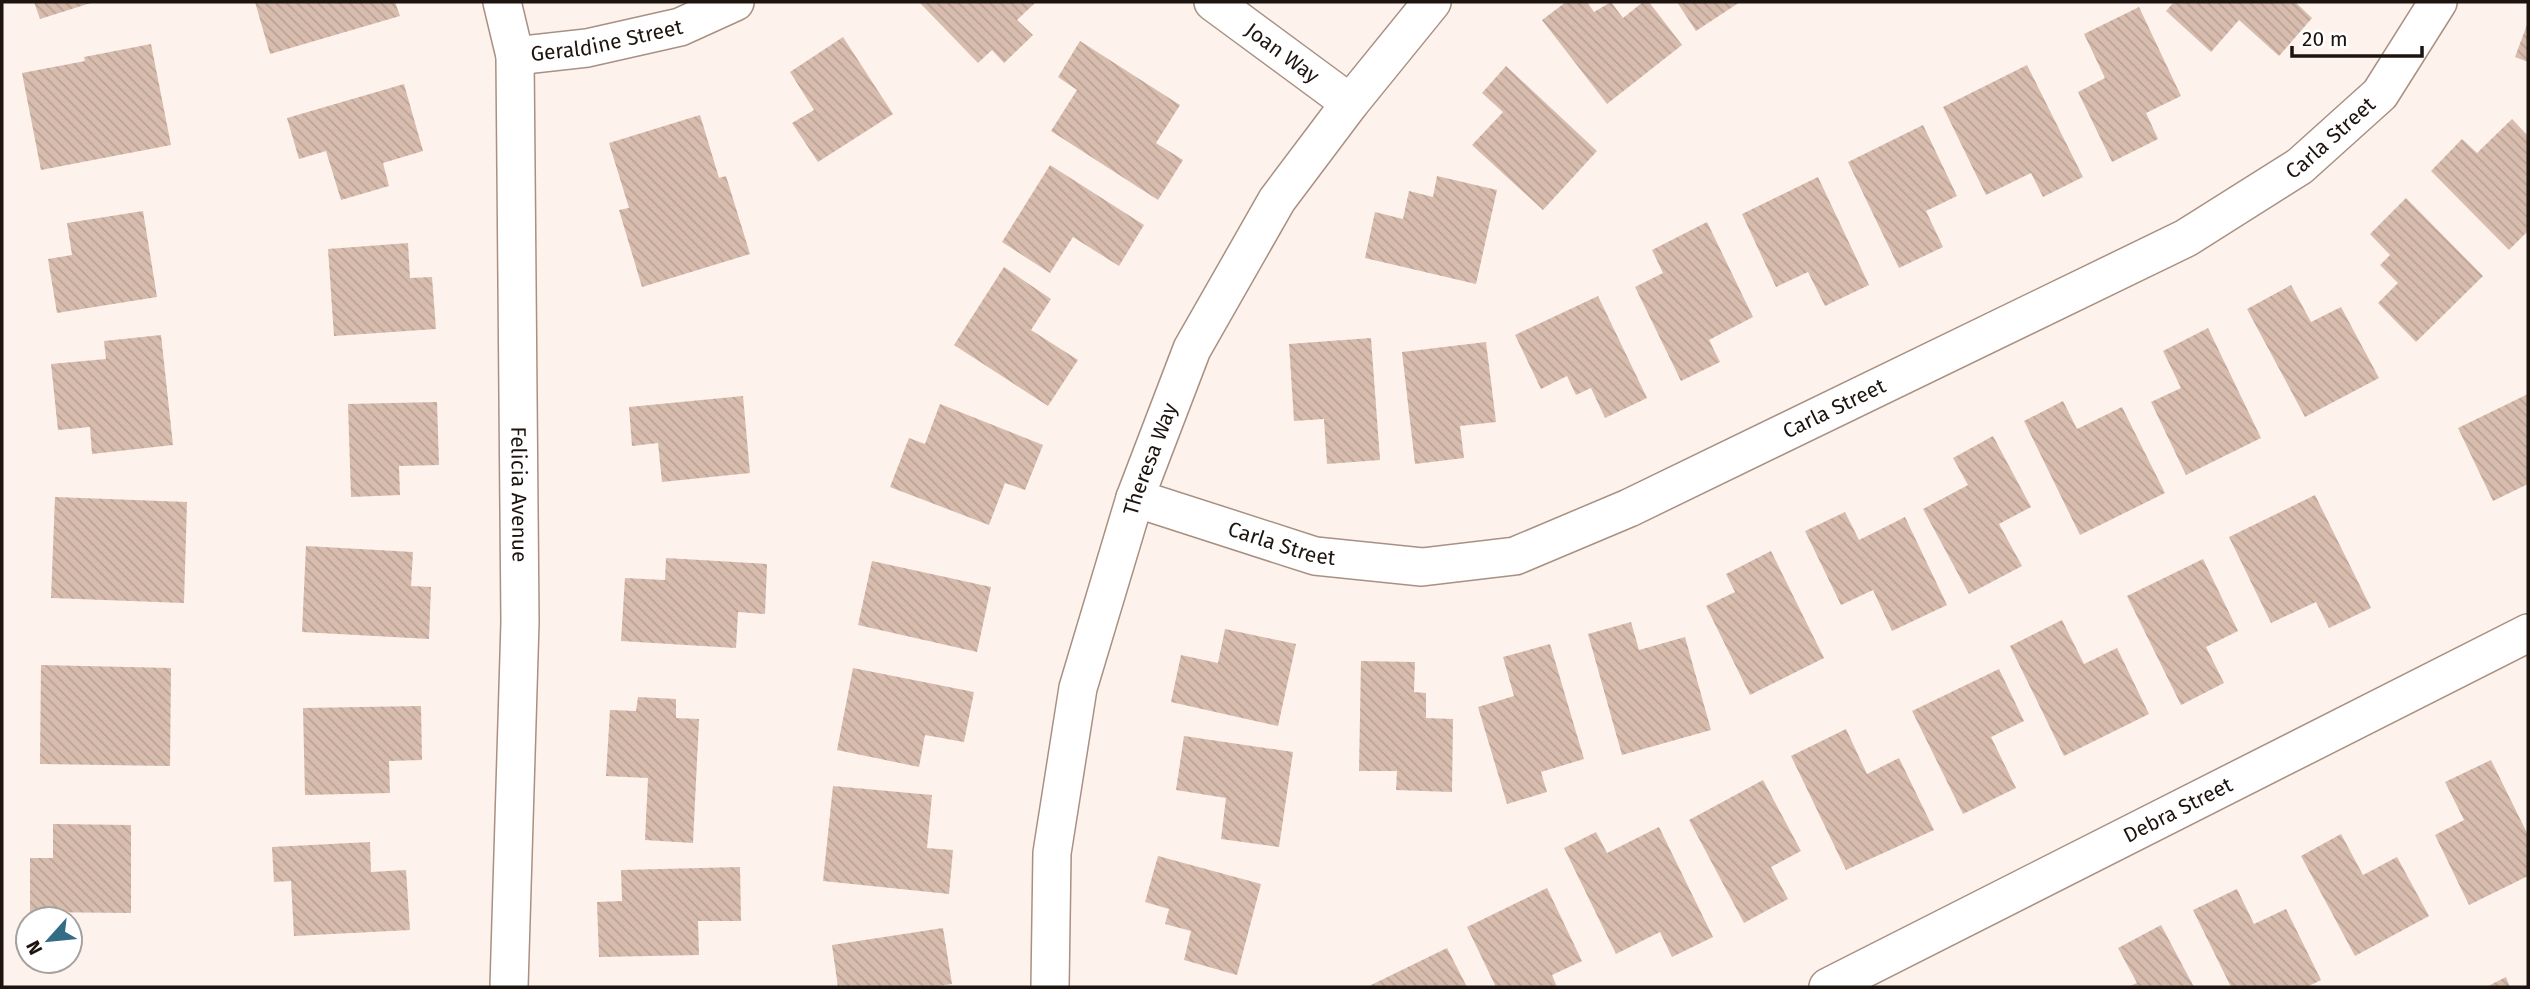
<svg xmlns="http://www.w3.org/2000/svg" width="2530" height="989" font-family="'Fira Sans',sans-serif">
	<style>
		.building { fill: url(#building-back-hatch) }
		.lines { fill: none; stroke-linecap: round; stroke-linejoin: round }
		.street-casing { stroke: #a99082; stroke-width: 40 }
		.street { stroke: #fff; stroke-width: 37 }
		.labels { text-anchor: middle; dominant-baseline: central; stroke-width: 7; stroke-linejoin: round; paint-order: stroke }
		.street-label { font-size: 21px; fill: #1d140f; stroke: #fff }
	</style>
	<defs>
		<pattern id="building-back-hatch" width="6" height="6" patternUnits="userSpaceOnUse" patternTransform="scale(1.75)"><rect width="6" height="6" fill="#d8bdaf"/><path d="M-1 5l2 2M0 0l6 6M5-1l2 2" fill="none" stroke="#b9a295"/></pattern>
	</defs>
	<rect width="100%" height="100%" fill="#fdf2ec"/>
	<!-- building -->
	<g class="building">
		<polygon points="34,2 94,2 40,19"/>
		<polygon points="255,2 395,2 400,16 270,54"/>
		<polygon points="919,2 1036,2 1017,20 1033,35 1004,63 992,50 978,63"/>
		<polygon points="1566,2 1587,2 1594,12 1611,2 1623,18 1643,2 1649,2 1682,45 1607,104 1542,20"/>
		<polygon points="1677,2 1740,2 1696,31"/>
		<polygon points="2174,2 2295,2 2312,18 2279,56 2239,20 2211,52 2166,11"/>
		<polygon points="2139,7 2181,96 2146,113 2158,139 2112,162 2078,92 2105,78 2084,34"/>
		<polygon points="2528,22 2528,62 2515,57"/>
		<polygon points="843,37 893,114 818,162 792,123 814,110 790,72"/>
		<polygon points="1080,41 1180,105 1156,143 1183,160 1158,200 1051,131 1077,90 1058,77"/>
		<polygon points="151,44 171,145 41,170 22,73 85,61 84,57"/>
		<polygon points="2027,65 2083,177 2043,197 2031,173 1986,195 1943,107"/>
		<polygon points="1506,66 1597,151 1543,210 1472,145 1503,112 1482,93"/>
		<polygon points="404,84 423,151 383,163 389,186 341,200 326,151 299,159 287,118"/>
		<polygon points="700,115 719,178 726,176 750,254 642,287 619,210 629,208 609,143"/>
		<polygon points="2512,119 2528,136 2528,231 2509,250 2431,171 2462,139 2477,153"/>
		<polygon points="1923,125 1957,196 1926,211 1943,247 1899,268 1848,162"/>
		<polygon points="1050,165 1144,225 1119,266 1073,237 1050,273 1002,242"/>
		<polygon points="1437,176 1497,190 1476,284 1365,258 1375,212 1403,219 1409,191 1433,197"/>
		<polygon points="1818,177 1869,285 1825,306 1808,272 1776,287 1742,214"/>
		<polygon points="2406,198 2483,276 2416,342 2378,303 2398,283 2380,265 2390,255 2370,234"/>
		<polygon points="143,211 157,297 57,313 48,259 72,255 67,223"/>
		<polygon points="1707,222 1753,317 1709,340 1720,362 1681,381 1635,287 1663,273 1652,250"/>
		<polygon points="408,243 410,278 432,277 436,329 334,336 328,249"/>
		<polygon points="1004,267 1051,299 1031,330 1078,360 1048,406 954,345"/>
		<polygon points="2291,285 2311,322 2341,307 2379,378 2305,417 2247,309"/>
		<polygon points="1598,296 1647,398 1605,418 1591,388 1576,395 1567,376 1541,389 1515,335"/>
		<polygon points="2208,328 2261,438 2186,475 2151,402 2181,388 2163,351"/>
		<polygon points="161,335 173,445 92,454 90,427 58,430 51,364 106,359 104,341"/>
		<polygon points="1371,338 1380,460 1327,464 1324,419 1294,421 1289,344"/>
		<polygon points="1486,342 1496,422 1460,426 1464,458 1415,464 1402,352"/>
		<polygon points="2528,394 2528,484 2493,501 2458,428"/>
		<polygon points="743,396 750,473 662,482 658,443 632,446 629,407"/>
		<polygon points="2063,401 2077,429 2122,407 2165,493 2080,535 2024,421"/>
		<polygon points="437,402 439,465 399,466 400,495 351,497 348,404"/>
		<polygon points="940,404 1043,445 1025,490 1005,483 989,525 890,487 909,438 925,444"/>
		<polygon points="1993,436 2031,507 1999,524 2022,566 1969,594 1923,509 1968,485 1953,458"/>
		<polygon points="2315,495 2371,608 2329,628 2316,602 2271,623 2229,537"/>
		<polygon points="55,497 187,502 184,603 51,598"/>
		<polygon points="1845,512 1859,540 1905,517 1947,605 1892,631 1873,590 1841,605 1805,531"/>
		<polygon points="306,546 413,552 411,586 431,587 429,639 302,632"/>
		<polygon points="1771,551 1824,658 1750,695 1706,606 1735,592 1726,574"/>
		<polygon points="666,558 767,564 765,614 738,612 736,648 621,641 625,578 665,580"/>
		<polygon points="2203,559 2238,631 2206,647 2224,683 2181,705 2127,596"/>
		<polygon points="872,561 991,587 977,652 858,625"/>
		<polygon points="2062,620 2084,664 2117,648 2149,714 2064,756 2010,646"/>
		<polygon points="1631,622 1639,650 1685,637 1711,730 1622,755 1588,634"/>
		<polygon points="1225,629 1296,644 1278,726 1171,702 1181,655 1218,663"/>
		<polygon points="1550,644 1584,759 1541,772 1547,792 1507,804 1478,707 1514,696 1503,657"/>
		<polygon points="1361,661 1415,662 1414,692 1426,693 1426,718 1453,719 1452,792 1396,790 1397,771 1359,771"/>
		<polygon points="41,665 171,668 170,766 40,764"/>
		<polygon points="853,668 974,692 964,742 925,735 919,767 837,750"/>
		<polygon points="1999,669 2024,721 1991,737 2016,788 1963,814 1912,711"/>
		<polygon points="638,697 676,699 676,718 699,719 693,843 645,840 648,778 606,776 610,710 636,711"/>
		<polygon points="421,706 422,760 389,761 390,793 305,795 303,708"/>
		<polygon points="1846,729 1867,774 1899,758 1934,830 1846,870 1791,756"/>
		<polygon points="1184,736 1293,752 1279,847 1221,839 1226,798 1176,790"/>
		<polygon points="2491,760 2528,835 2528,876 2469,905 2435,835 2464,820 2445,782"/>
		<polygon points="1763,780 1801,851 1771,867 1788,899 1744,923 1689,820"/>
		<polygon points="833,786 932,795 927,848 953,850 949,894 823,881"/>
		<polygon points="53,824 131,825 131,913 30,912 30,858 53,858"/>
		<polygon points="1659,827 1713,937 1672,957 1660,932 1616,954 1564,848 1596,832 1607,853"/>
		<polygon points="2341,834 2363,875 2397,857 2429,916 2355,956 2301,856"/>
		<polygon points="370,842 371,872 406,870 410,930 294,936 291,881 274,882 272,847"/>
		<polygon points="1158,856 1261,884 1237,975 1184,960 1191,931 1165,924 1169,909 1145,902"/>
		<polygon points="740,867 741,921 698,921 699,955 599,957 597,902 622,901 621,870"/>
		<polygon points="1547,888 1582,961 1552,975 1557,987 1496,987 1467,927"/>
		<polygon points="2237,889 2254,924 2286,909 2321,980 2307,987 2231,987 2193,910"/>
		<polygon points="2161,925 2194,987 2128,987 2137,983 2118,948"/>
		<polygon points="943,928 952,984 931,987 838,987 832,945"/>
		<polygon points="1447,948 1467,987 1367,987"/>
		<polygon points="2506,977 2510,987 2486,987"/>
	</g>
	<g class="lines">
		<defs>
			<g id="street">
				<path id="s1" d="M502 2 515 56 520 622 509 987"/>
				<path id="s2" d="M1213 2 1350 103"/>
				<path id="s3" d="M515 56 587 48 680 27 735 2"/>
				<path id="s4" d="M1135 498 1315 556 1422 567 1515 556 1629 508 2186 238 2300 166 2380 94 2438 2"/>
				<path id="s5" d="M1050 987 1052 853 1078 688 1135 498 1192 349 1277 200 1350 103 1432 2"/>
				<path id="s6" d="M1828 987 2528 633"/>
			</g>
		</defs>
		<!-- street casing -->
		<use href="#street" class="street-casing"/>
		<!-- street -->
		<use href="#street" class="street"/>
	</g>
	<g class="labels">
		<!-- street labels -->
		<g class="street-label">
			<text stroke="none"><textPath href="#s3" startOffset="93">Geraldine Street</textPath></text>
			<text stroke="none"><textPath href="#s2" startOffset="86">Joan Way</textPath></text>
			<text stroke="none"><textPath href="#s4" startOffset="1309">Carla Street</textPath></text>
			<text stroke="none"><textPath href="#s4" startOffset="742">Carla Street</textPath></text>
			<text stroke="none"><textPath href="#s5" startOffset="541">Theresa Way</textPath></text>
			<text stroke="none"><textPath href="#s1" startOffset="494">Felicia Avenue</textPath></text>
			<text stroke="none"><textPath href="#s4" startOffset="154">Carla Street</textPath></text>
			<text stroke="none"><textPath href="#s6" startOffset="392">Debra Street</textPath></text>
		</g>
	</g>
	<!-- border -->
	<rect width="2530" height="989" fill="none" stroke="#1d140f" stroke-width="7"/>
	<!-- north arrow -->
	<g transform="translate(49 940) rotate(243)"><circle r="33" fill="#ffffff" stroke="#a5a19f" stroke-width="2"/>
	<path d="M0-5L12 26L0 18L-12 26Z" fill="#326c85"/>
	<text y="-10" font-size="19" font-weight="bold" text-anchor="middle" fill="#1d140f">N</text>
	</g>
	<!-- scale -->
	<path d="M2292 46v10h130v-10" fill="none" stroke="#1d140f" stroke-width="3.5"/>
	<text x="2302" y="46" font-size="21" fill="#1d140f" stroke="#ffffff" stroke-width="5" paint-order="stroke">20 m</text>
</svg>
